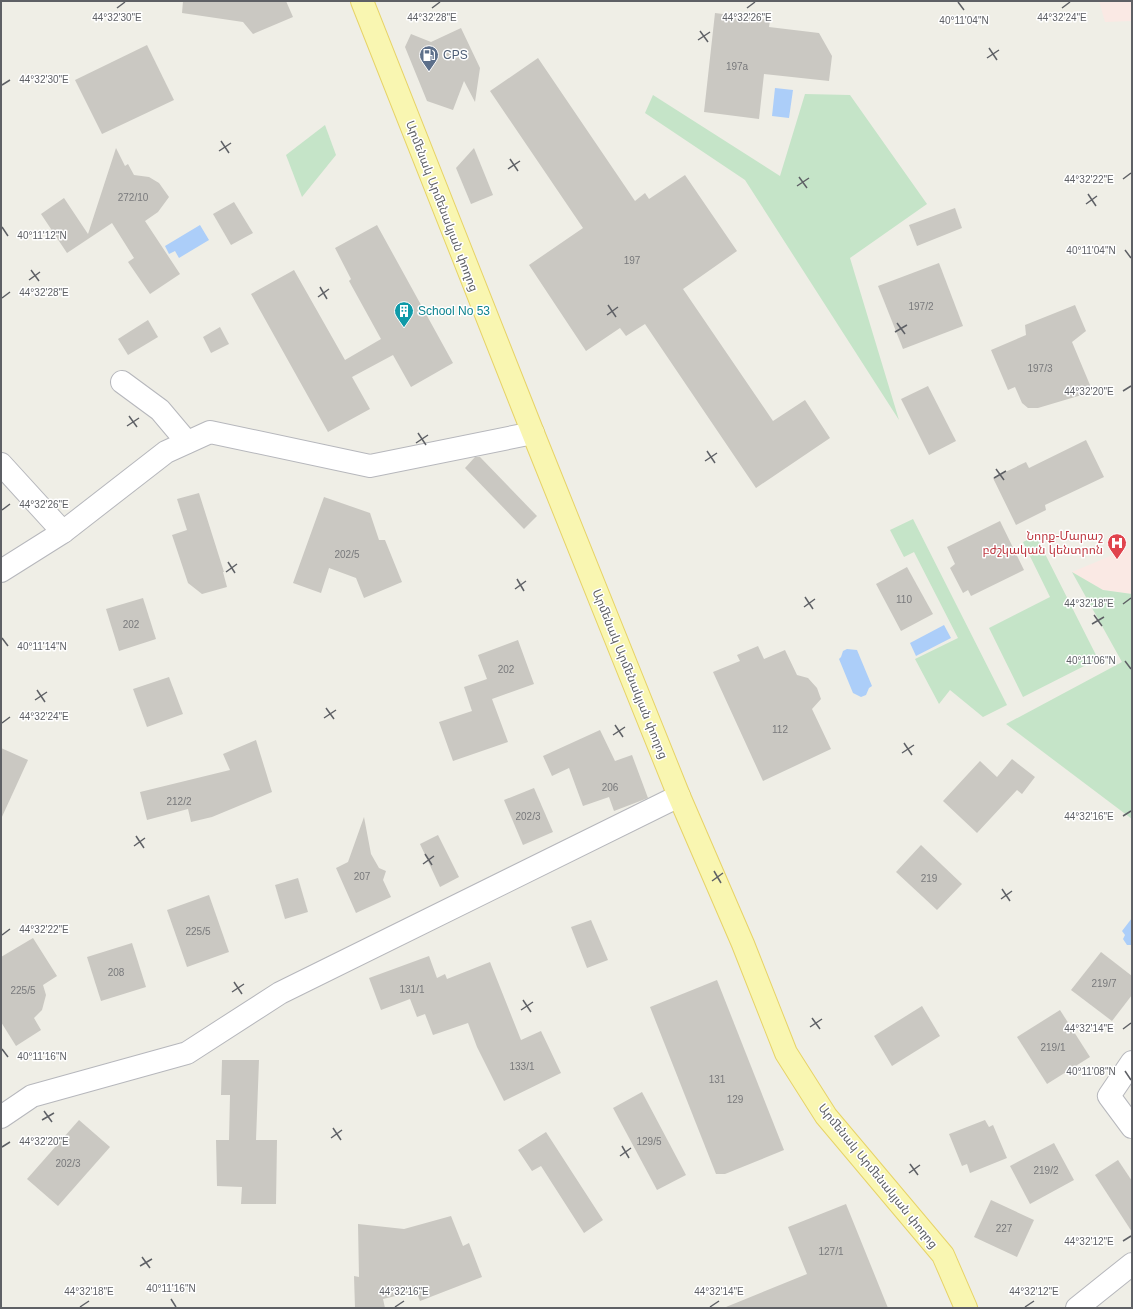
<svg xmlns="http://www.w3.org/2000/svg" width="1133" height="1309" font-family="Arial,'Noto Sans Armenian',sans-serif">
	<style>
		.medical { fill: #fae9e4 }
		.green { fill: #c5e4c8 }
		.water { fill: #accef9 }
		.building { fill: #cac8c2 }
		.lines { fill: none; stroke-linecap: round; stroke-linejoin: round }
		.minor-casing { stroke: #b6b7bc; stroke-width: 24 }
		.major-casing { stroke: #e7d367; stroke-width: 24 }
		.minor { stroke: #fff; stroke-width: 22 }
		.major { stroke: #f9f6b1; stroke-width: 22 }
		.ticks { fill: none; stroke: #5e6065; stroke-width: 1.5 }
		.labels { text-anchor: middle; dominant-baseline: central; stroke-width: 3; stroke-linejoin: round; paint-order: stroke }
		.number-label { font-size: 10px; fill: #797a7c }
		.service-label { font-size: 12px; fill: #4e5e75; stroke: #fff; text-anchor: start }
		.street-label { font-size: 12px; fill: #5e6065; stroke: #fff }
		.culture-label { font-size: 12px; fill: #0d838f; stroke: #fff; text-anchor: start }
		.health-label { font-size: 12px; fill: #be3a42; stroke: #fff; text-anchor: end }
		.ticks-label { font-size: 10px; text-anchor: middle; fill: #5e6065; stroke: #fff; stroke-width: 3; stroke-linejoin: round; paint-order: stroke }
	</style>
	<rect width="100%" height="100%" fill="#efeee6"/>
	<!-- medical -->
	<g class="medical">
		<polygon points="1099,1 1132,1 1132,21 1105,22"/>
		<polygon points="1132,547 1132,594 1103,590 1072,572"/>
	</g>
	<!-- green -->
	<g class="green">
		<polygon points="805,94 850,95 927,204 850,258 899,420 745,180 645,113 653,95 780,176"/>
		<polygon points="325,125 336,155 302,197 286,155"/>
		<polygon points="913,519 1007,705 983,717 950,690 939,704 915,659 958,638 914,552 904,557 890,530"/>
		<polygon points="1036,536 1098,659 1023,697 989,628 1050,597 1023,542"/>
		<polygon points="1072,572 1103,590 1132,594 1132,819 1006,724 1122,662"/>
	</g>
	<!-- water -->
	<g class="water">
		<polygon points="775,88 793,90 789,118 772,116"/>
		<polygon points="200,225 209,240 179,258 175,251 169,254 165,246"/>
		<polygon points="944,625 951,638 916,656 910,643"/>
		<polygon points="847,649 857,650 872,686 869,688 866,695 861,697 853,693 839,659 841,657 843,651"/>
		<polygon points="1132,918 1132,945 1127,945 1123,939 1125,935 1122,931"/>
	</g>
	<!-- building -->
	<g class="building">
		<polygon points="183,1 286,1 293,17 253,34 243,22 182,13"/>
		<polygon points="715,13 770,20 769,27 819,33 832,56 829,81 764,74 759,119 704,112"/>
		<polygon points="461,28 480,68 475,102 464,81 453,110 427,101 405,47 411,34 431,42"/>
		<polygon points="147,45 174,100 102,134 75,80"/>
		<polygon points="538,58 635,201 645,193 649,199 685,175 737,251 683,289 773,421 805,400 830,438 756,488 645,324 626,336 620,328 586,351 529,265 583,228 490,91"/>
		<polygon points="116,148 125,166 128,164 134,175 149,177 159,183 169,197 158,212 145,221 180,274 150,294 128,262 134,258 112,223 67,253 41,214 64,198 88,234"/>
		<polygon points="474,148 493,195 471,204 456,168"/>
		<polygon points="234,202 253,233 231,245 213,214"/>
		<polygon points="955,208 962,228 917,246 909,225"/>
		<polygon points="377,225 453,363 411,387 393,355 352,377 370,409 328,432 251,294 294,270 345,360 381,339 349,281 351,279 335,248"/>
		<polygon points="939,263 963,326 903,349 878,286"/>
		<polygon points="1075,305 1086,331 1072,342 1090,385 1085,394 1038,408 1028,408 1022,403 1015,387 1008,390 991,350 1026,335 1025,325"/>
		<polygon points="148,320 158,337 128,355 118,339"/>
		<polygon points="220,327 229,344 211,353 203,337"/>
		<polygon points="928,386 956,441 929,455 901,399"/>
		<polygon points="1086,440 1104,477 1045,505 1046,510 1016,525 993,478 1026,462 1029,468"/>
		<polygon points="475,457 480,457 537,516 524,529 465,468"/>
		<polygon points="199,493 224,572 223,572 227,587 202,594 188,583 172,535 187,530 177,499"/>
		<polygon points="324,497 370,513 379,540 385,540 402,582 364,598 356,578 329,568 321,593 293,583"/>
		<polygon points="1000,521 1024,570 971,596 968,590 963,593 950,568 955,564 947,547"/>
		<polygon points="907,567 933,614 901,631 876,584"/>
		<polygon points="143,598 156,639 119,651 106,609"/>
		<polygon points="518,640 534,684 492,699 508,742 453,761 439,722 472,711 464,687 487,679 478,655"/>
		<polygon points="758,646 764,659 785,650 797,675 808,678 817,688 821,699 812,709 831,749 763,781 713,672 740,661 737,655"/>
		<polygon points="169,677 183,714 147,727 133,689"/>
		<polygon points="600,730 615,761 632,755 648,798 614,811 609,797 583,806 569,768 552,776 543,756"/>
		<polygon points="256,740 272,792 212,817 191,822 188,809 147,820 140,792 230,770 223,754"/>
		<polygon points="1,748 28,760 1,819"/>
		<polygon points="1012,759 1035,777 1022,794 1017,790 977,833 943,801 980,761 997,777"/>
		<polygon points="534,788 553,832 523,845 504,800"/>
		<polygon points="364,817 371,854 379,868 386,871 383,880 391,897 356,913 336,868 348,862"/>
		<polygon points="438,835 459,877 440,887 420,844"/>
		<polygon points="921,845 962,884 937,910 896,872"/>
		<polygon points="298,878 308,912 285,919 275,885"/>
		<polygon points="209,895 229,952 187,967 167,910"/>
		<polygon points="591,920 608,960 587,968 571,927"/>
		<polygon points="33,938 57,976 43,985 46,995 42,1010 34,1018 41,1030 16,1046 1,1022 1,957"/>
		<polygon points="132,943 146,987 101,1001 87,957"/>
		<polygon points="1101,952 1132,976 1132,995 1112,1021 1071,990"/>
		<polygon points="429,956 437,978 445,974 447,979 490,962 521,1040 541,1031 561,1073 504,1101 477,1047 468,1023 433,1035 425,1014 417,1017 410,999 381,1010 369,978"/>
		<polygon points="717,980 784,1150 725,1174 716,1174 650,1007"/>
		<polygon points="922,1006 940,1036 892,1066 874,1036"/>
		<polygon points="1060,1010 1090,1057 1047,1084 1017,1037"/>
		<polygon points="222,1060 259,1060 256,1140 277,1140 276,1204 241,1204 242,1187 217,1186 216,1140 229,1140 230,1095 221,1095"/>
		<polygon points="642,1092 686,1175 657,1190 613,1108"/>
		<polygon points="79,1120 110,1147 58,1206 27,1179"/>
		<polygon points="985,1120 989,1127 993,1125 1007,1158 970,1173 967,1164 962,1166 949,1134"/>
		<polygon points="546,1132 603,1220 584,1233 541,1166 532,1171 518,1150"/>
		<polygon points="1054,1143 1074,1180 1030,1204 1010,1166"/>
		<polygon points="1118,1160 1132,1181 1132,1232 1095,1175"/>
		<polygon points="991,1200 1034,1220 1017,1257 974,1237"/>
		<polygon points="846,1204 888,1308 726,1308 726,1307 807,1274 788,1227"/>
		<polygon points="451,1216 463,1246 469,1243 482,1277 420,1301 416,1291 383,1299 385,1308 355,1308 354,1276 359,1277 358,1224 404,1229"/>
	</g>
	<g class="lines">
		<defs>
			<g id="minor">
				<polyline points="122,382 160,410 187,442"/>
				<polyline points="1,464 63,532"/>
				<polyline points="1,571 63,532 166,452 210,432 370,466 533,433"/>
				<polyline points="1132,1062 1109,1096 1132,1127"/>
				<polyline points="1,1117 32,1096 187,1053 280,993 679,796"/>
				<polyline points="1077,1308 1132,1264"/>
			</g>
			<polyline id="major" points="362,1 533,433 679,796 743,944 786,1053 826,1116 943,1255 966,1308"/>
		</defs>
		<!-- minor casing -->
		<use href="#minor" class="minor-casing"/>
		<!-- major casing -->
		<use href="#major" class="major-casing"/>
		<!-- minor -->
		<use href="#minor" class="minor"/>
		<!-- major -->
		<use href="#major" class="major"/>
	</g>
	<!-- ticks -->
	<path class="ticks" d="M958 2 964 10M117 8 125 2M432 8 440 2M747 8 755 2M1062 8 1070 2M700 31 708 42M698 40 710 32M989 48 997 60M987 58 999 50M2 85 10 80M221 141 229 153M219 151 231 143M510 159 518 171M508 169 520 161M799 177 807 188M1123 179 1131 173M797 186 809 178M1088 194 1096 206M1086 204 1097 196M2 227 8 236M1125 250 1131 258M31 270 39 281M29 280 40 272M320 287 327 299M318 297 329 289M2 298 10 292M608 305 616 317M607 315 618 307M897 323 905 334M895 332 907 325M1123 391 1131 386M129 416 137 427M127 426 139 418M418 433 426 445M416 443 428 435M707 451 715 463M705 461 717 453M996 469 1004 480M994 478 1006 471M2 510 10 504M228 562 235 573M226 572 237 564M517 579 524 591M515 589 526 581M805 597 813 609M1123 604 1131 598M804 607 815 599M1094 615 1102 626M1092 624 1104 617M2 638 8 646M1125 661 1131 669M37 690 45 702M35 700 47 692M326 708 334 719M324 718 336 710M2 723 10 717M615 725 623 737M613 735 625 727M904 743 912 755M902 753 914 745M1123 816 1131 811M136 836 144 848M134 846 145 838M425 854 432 865M423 864 434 856M714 871 721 883M712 881 723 873M1002 889 1010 901M1001 899 1012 891M2 935 10 929M234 982 242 994M232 992 244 984M523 1000 531 1012M521 1010 533 1002M812 1018 820 1029M810 1027 822 1019M1123 1029 1131 1023M2 1049 8 1057M1125 1071 1131 1080M44 1111 52 1122M42 1120 54 1113M333 1128 341 1140M331 1138 342 1130M622 1146 629 1158M2 1147 10 1142M620 1156 631 1148M910 1164 918 1175M909 1173 920 1165M1123 1241 1131 1236M142 1257 150 1268M140 1266 152 1259M171 1299 176 1307M80 1307 89 1301M395 1307 404 1301M710 1307 719 1301M1025 1307 1034 1301"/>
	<!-- icons -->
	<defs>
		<symbol id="fuel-pin" viewBox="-11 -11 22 30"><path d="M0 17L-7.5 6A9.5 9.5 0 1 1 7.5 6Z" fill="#5c6f8a" stroke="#fff"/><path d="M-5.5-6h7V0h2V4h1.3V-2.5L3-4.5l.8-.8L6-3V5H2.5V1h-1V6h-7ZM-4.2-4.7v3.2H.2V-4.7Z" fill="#fff"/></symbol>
		<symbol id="building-pin" viewBox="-11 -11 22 30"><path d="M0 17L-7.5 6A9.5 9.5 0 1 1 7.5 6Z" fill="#0f9aa8" stroke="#fff"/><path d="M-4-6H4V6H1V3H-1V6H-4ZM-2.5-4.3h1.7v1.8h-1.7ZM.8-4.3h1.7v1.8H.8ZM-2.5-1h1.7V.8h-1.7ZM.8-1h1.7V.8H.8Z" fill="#fff"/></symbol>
		<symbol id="hospital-pin" viewBox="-11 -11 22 30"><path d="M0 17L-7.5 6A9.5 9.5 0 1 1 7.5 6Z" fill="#e0444e" stroke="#fff"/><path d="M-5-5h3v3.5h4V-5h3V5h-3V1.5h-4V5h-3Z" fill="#fff"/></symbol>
	</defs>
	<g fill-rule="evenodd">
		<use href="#fuel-pin" x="418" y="44" width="22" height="30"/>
		<use href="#building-pin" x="393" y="300" width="22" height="30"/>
		<use href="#hospital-pin" x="1106" y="532" width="22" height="30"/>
	</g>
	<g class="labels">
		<!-- number labels -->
		<g class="number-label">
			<text x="737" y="66">197a</text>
			<text x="133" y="197">272/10</text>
			<text x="632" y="260">197</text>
			<text x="921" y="306">197/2</text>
			<text x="1040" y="368">197/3</text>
			<text x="347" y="554">202/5</text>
			<text x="904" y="599">110</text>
			<text x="131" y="624">202</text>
			<text x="506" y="669">202</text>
			<text x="780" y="729">112</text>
			<text x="610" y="787">206</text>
			<text x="179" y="801">212/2</text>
			<text x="528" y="816">202/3</text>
			<text x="362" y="876">207</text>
			<text x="929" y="878">219</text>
			<text x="198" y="931">225/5</text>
			<text x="116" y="972">208</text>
			<text x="1104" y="983">219/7</text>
			<text x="412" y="989">131/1</text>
			<text x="23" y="990">225/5</text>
			<text x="1053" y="1047">219/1</text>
			<text x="522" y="1066">133/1</text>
			<text x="717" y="1079">131</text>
			<text x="735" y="1099">129</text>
			<text x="649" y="1141">129/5</text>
			<text x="68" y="1163">202/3</text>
			<text x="1046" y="1170">219/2</text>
			<text x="1004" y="1228">227</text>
			<text x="831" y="1251">127/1</text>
		</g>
		<!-- service labels -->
		<g class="service-label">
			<text x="443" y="55">CPS</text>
		</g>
		<!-- street labels -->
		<g class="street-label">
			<text transform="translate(442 206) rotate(69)">Արմենակ Արմենակյան փողոց</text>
			<text transform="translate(630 674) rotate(68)">Արմենակ Արմենակյան փողոց</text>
			<text transform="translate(878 1176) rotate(51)">Արմենակ Արմենակյան փողոց</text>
		</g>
		<!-- culture labels -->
		<g class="culture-label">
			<text x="418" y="311">School No 53</text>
		</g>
		<!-- health labels -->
		<g class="health-label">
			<text x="1103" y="536">Նորք-Մարաշ<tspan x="1103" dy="14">բժշկական կենտրոն</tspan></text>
		</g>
	</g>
	<g class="ticks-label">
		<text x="117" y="21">44°32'30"E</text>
		<text x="432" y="21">44°32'28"E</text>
		<text x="747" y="21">44°32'26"E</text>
		<text x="1062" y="21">44°32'24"E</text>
		<text x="964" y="24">40°11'04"N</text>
		<text x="44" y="83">44°32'30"E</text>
		<text x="1089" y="183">44°32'22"E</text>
		<text x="42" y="239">40°11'12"N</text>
		<text x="1091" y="254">40°11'04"N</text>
		<text x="44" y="296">44°32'28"E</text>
		<text x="1089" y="395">44°32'20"E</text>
		<text x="44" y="508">44°32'26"E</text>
		<text x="1089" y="607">44°32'18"E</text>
		<text x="42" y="650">40°11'14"N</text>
		<text x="1091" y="664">40°11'06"N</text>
		<text x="44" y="720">44°32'24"E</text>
		<text x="1089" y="820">44°32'16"E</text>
		<text x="44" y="933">44°32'22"E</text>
		<text x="1089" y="1032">44°32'14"E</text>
		<text x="42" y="1060">40°11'16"N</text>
		<text x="1091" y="1075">40°11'08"N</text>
		<text x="44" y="1145">44°32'20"E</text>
		<text x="1089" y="1245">44°32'12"E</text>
		<text x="171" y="1292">40°11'16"N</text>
		<text x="89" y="1295">44°32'18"E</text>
		<text x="404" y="1295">44°32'16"E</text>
		<text x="719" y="1295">44°32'14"E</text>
		<text x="1034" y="1295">44°32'12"E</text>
	</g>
	<!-- border -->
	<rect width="1133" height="1309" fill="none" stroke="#5e6065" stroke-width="4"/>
</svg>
